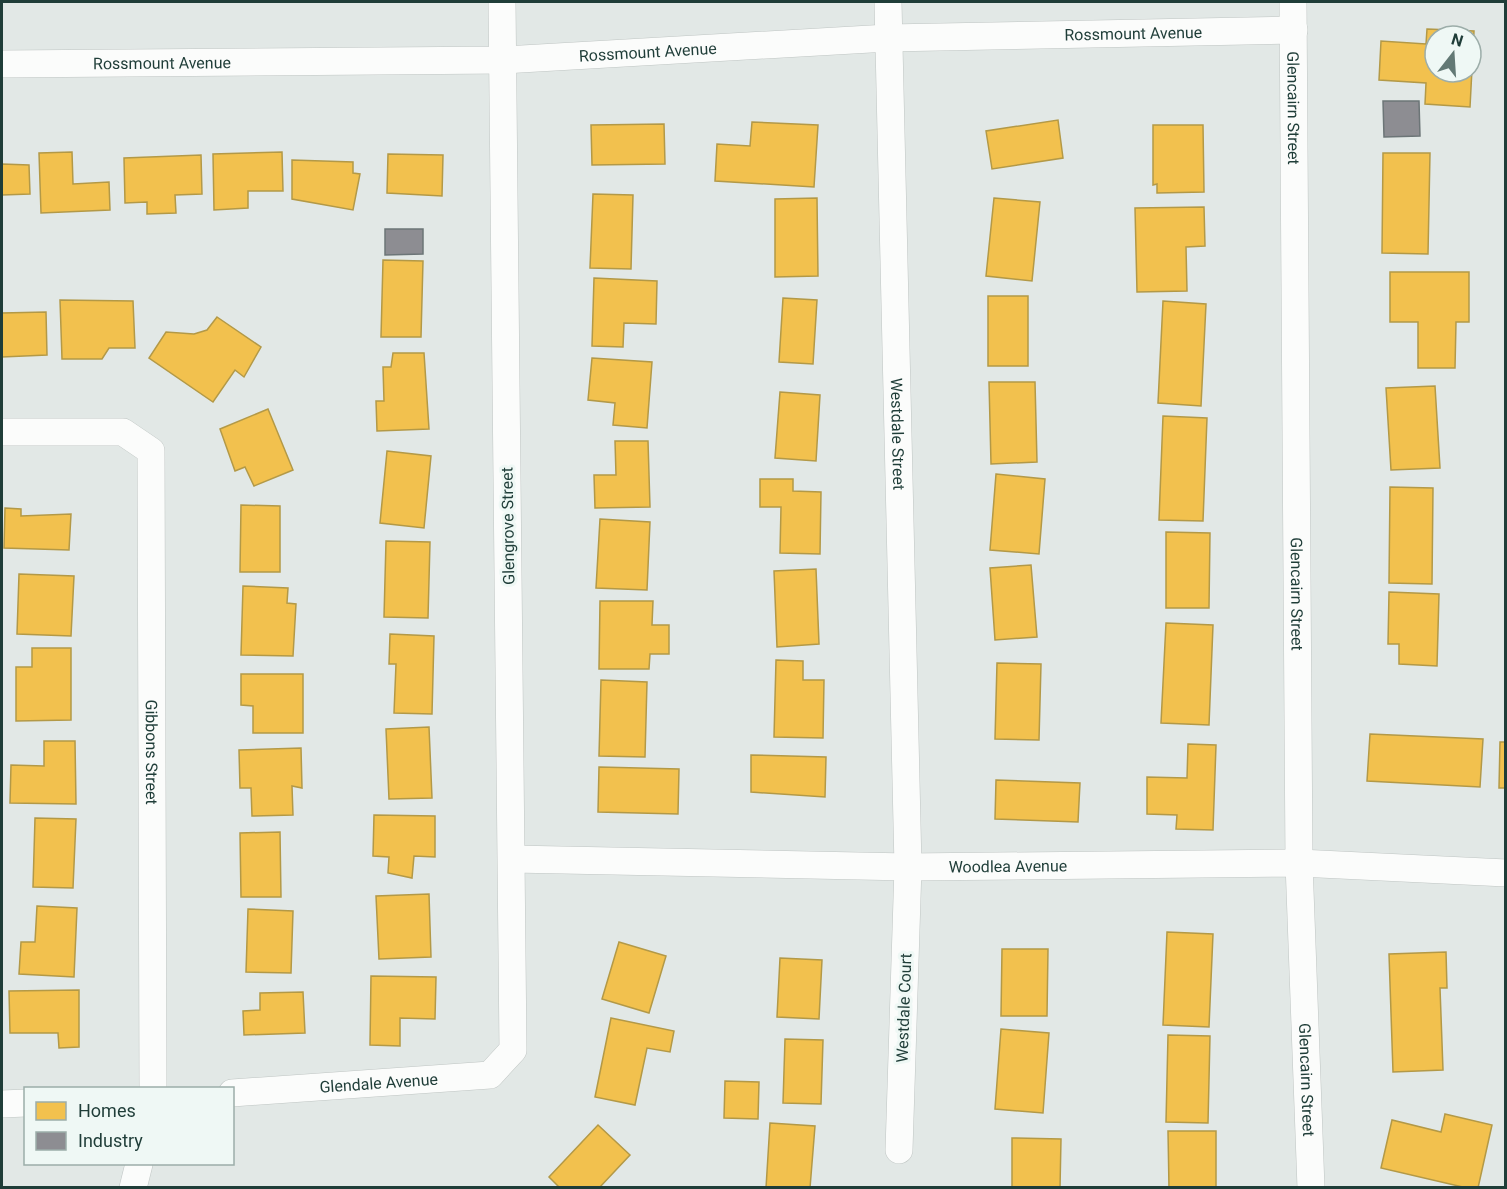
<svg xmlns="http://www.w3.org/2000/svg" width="1507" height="1189" font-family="Roboto,sans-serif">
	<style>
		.homes { fill: #f2c14e; stroke: #b39947; stroke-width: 1.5; fill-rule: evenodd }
		.industry { fill: #8d8d92; stroke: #6c7577; stroke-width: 1.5 }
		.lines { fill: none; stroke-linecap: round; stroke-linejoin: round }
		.minor-casing { stroke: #bfc5c3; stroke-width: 28 }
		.minor { stroke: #fbfcfb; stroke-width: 27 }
		.labels { text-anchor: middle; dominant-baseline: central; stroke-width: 6; stroke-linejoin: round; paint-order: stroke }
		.street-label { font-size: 16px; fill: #1f3d38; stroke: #eff8f5 }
	</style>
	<rect width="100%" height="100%" fill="#e2e8e6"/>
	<!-- homes -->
	<g class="homes">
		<path d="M1427 29 1474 31 1470 107 1425 104 1426 83 1379 80 1381 41 1426 44ZM1435 36H1471V72H1435Z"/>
		<polygon points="1058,120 1063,158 992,169 986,131"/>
		<polygon points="752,122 818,125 814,187 715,181 717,144 750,146"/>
		<polygon points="664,124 665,164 592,165 591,125"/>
		<polygon points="1153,125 1203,125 1204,192 1157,193 1157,184 1153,185"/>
		<polygon points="72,152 73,184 109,182 110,210 41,213 39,153"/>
		<polygon points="282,152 283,191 248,191 248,208 214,210 213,154"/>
		<polygon points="1383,153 1430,153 1428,254 1382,253"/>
		<polygon points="388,154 443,155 442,196 387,193"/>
		<polygon points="201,155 202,194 175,195 176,213 147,214 147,202 125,203 124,158"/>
		<polygon points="292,160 353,162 353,173 360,174 353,210 292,199"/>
		<polygon points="2,164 29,165 30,194 2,195"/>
		<polygon points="593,194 633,195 631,269 590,268"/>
		<polygon points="817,198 818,276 775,277 775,199"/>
		<polygon points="994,198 1040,202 1032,281 986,276"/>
		<polygon points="1204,207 1205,246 1186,247 1187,291 1137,292 1135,208"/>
		<polygon points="383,260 423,261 421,337 381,337"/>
		<polygon points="1390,272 1469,272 1469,322 1456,322 1455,368 1418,368 1418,322 1390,322"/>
		<polygon points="594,278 657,281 656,324 624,323 623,347 592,346"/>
		<rect x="988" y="296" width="40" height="70"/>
		<polygon points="783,298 817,300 813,364 779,362"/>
		<polygon points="60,300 133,301 135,348 109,348 102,359 62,359"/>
		<polygon points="1163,301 1206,304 1201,406 1158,403"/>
		<polygon points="46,312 47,355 2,357 2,313"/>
		<polygon points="217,317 261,347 244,377 235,370 213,402 149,358 166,332 194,334 207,330"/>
		<polygon points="393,353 424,353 429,429 377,431 376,401 384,401 383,367 391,367"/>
		<polygon points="592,358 652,362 647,428 613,425 615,403 588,400"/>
		<polygon points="989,382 1035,382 1037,462 991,464"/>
		<polygon points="1435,386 1440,468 1391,470 1386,388"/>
		<polygon points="780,392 820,395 816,461 775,458"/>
		<polygon points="268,409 293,470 254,486 245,467 235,471 220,429"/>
		<polygon points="1163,416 1207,418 1203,521 1159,520"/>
		<polygon points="615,441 648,441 650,507 595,508 594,475 616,475"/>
		<polygon points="387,451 431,456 424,528 380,523"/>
		<polygon points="996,474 1045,479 1039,554 990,550"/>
		<polygon points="760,479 793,479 793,491 821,492 820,554 780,553 781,507 760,507"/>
		<polygon points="1390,487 1433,488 1432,584 1389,583"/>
		<polygon points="241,505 280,506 280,572 240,572"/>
		<polygon points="5,508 21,509 21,516 71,514 69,550 4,548"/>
		<polygon points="600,519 650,522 647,590 596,588"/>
		<polygon points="1166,532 1210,533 1209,608 1166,608"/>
		<polygon points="386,541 430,542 428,618 384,617"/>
		<polygon points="1031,565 1037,637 995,640 990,568"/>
		<polygon points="816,569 819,644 777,647 774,571"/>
		<polygon points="19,574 74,576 71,636 17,634"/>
		<polygon points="243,586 288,588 287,603 296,604 293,656 241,655"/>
		<polygon points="1389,592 1439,594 1437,666 1399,664 1399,644 1388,644"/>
		<polygon points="600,601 653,601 652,625 669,625 669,654 650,654 649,669 599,669"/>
		<polygon points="1166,623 1213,625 1209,725 1161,723"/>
		<polygon points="390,634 434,636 432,714 394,713 396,664 389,664"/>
		<polygon points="32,648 71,648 71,720 16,721 16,667 32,667"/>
		<polygon points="776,660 803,661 803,680 824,680 823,738 774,737"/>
		<polygon points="997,663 1041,664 1039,740 995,739"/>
		<polygon points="241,674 303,674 303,733 253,733 253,706 241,705"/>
		<polygon points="601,680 647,682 645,757 599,756"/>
		<polygon points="429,727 432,798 389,799 386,729"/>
		<polygon points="1370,734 1483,739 1480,787 1367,781"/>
		<polygon points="44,741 75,741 76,804 10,803 11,765 44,766"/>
		<polygon points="1500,742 1506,742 1506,788 1499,788"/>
		<polygon points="1188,744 1216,745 1213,830 1176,829 1177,815 1147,814 1147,777 1187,778"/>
		<polygon points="301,748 302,788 292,786 293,815 252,816 251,788 240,788 239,750"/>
		<polygon points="751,755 826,757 825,797 751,792"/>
		<polygon points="599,767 679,769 678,814 598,812"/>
		<polygon points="996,780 1080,783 1078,822 995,819"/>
		<polygon points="374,815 435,816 435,857 414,856 412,878 388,873 389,857 373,856"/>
		<polygon points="35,818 76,819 73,888 33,887"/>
		<polygon points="280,832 281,897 241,897 240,833"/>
		<polygon points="429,894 431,957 379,959 376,896"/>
		<polygon points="37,906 77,908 74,977 19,974 21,942 35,942"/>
		<polygon points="248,909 293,911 291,973 246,972"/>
		<polygon points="1167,932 1213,934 1209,1027 1163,1025"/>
		<polygon points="619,942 666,956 649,1013 602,999"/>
		<polygon points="1002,949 1048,949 1047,1016 1001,1016"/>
		<polygon points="1446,952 1447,988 1440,988 1443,1070 1393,1072 1389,954"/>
		<polygon points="780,958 822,960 819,1019 777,1017"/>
		<polygon points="371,976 436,977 435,1019 400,1018 400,1046 370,1045"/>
		<polygon points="79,990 79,1047 59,1048 58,1033 10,1033 9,991"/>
		<polygon points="303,992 305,1033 244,1035 243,1011 260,1010 260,993"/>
		<polygon points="611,1018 674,1031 670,1052 647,1048 635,1105 595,1097"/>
		<polygon points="1001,1029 1049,1033 1043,1113 995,1109"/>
		<polygon points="1168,1035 1210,1036 1208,1123 1166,1122"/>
		<polygon points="785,1039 823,1040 821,1104 783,1103"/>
		<polygon points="725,1081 759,1082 758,1119 724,1118"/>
		<polygon points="1445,1114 1492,1125 1478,1188 1467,1188 1381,1168 1392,1120 1441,1132"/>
		<polygon points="770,1123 815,1126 810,1188 766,1188"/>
		<polygon points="598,1125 630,1155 599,1188 560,1188 549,1177"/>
		<polygon points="1168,1131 1216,1131 1216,1188 1169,1188"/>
		<polygon points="1012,1138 1061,1139 1060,1188 1012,1188"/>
	</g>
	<!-- industry -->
	<g class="industry">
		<polygon points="1383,101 1419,101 1420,136 1384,137"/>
		<polygon points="385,229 423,229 423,254 385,255"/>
	</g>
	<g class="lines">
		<defs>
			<g id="minor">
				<path id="s1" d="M888 2 908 867 899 1150"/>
				<path id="s2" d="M1293 2 1299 863 1311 1188"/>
				<path id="s3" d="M2 64 503 60 888 38 1294 30"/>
				<path id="s4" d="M2 432H123L151 451 153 1088"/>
				<path id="s5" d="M512 859 908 867 1299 863 1506 873"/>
				<path id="s6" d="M232 1093 490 1075 513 1050 502 2"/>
				<polyline points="2,1104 26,1103"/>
				<polyline points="133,1188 139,1164"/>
			</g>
		</defs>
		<!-- minor casing -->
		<use href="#minor" class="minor-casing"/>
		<!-- minor -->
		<use href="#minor" class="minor"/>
	</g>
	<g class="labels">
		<!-- street labels -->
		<g class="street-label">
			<text stroke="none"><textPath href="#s3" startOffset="1132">Rossmount Avenue</textPath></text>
			<text stroke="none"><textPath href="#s3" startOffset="646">Rossmount Avenue</textPath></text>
			<text stroke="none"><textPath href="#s3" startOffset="160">Rossmount Avenue</textPath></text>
			<text stroke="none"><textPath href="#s2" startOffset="106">Glencairn Street</textPath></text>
			<text stroke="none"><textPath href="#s1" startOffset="432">Westdale Street</textPath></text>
			<text transform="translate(508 526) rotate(-91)">Glengrove Street</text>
			<text stroke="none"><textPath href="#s2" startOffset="592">Glencairn Street</textPath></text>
			<text stroke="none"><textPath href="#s4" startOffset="456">Gibbons Street</textPath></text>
			<text stroke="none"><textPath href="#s5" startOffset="496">Woodlea Avenue</textPath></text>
			<text transform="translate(904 1008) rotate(-88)">Westdale Court</text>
			<text stroke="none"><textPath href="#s2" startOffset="1078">Glencairn Street</textPath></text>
			<text stroke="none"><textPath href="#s6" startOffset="147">Glendale Avenue</textPath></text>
		</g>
	</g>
	<!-- border -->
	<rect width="1507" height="1189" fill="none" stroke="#1f3d38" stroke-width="6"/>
	<!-- legend -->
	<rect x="24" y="1087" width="210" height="78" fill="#eff8f5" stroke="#9cada9" stroke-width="1.5"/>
	<rect x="36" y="1102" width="30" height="18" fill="#f2c14e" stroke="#9cada9" stroke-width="1.5"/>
	<text x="78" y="1117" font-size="18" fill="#1f3d38">Homes</text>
	<rect x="36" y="1132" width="30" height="18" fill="#8d8d92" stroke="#9cada9" stroke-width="1.5"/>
	<text x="78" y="1147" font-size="18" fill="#1f3d38">Industry</text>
	<!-- north arrow -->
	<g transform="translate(1453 54) rotate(17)"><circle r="28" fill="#eff8f5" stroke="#9cada9" stroke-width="1.5"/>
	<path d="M0-4.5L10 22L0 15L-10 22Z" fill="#637975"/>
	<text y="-9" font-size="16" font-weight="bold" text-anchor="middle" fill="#1f3d38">N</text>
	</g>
</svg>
